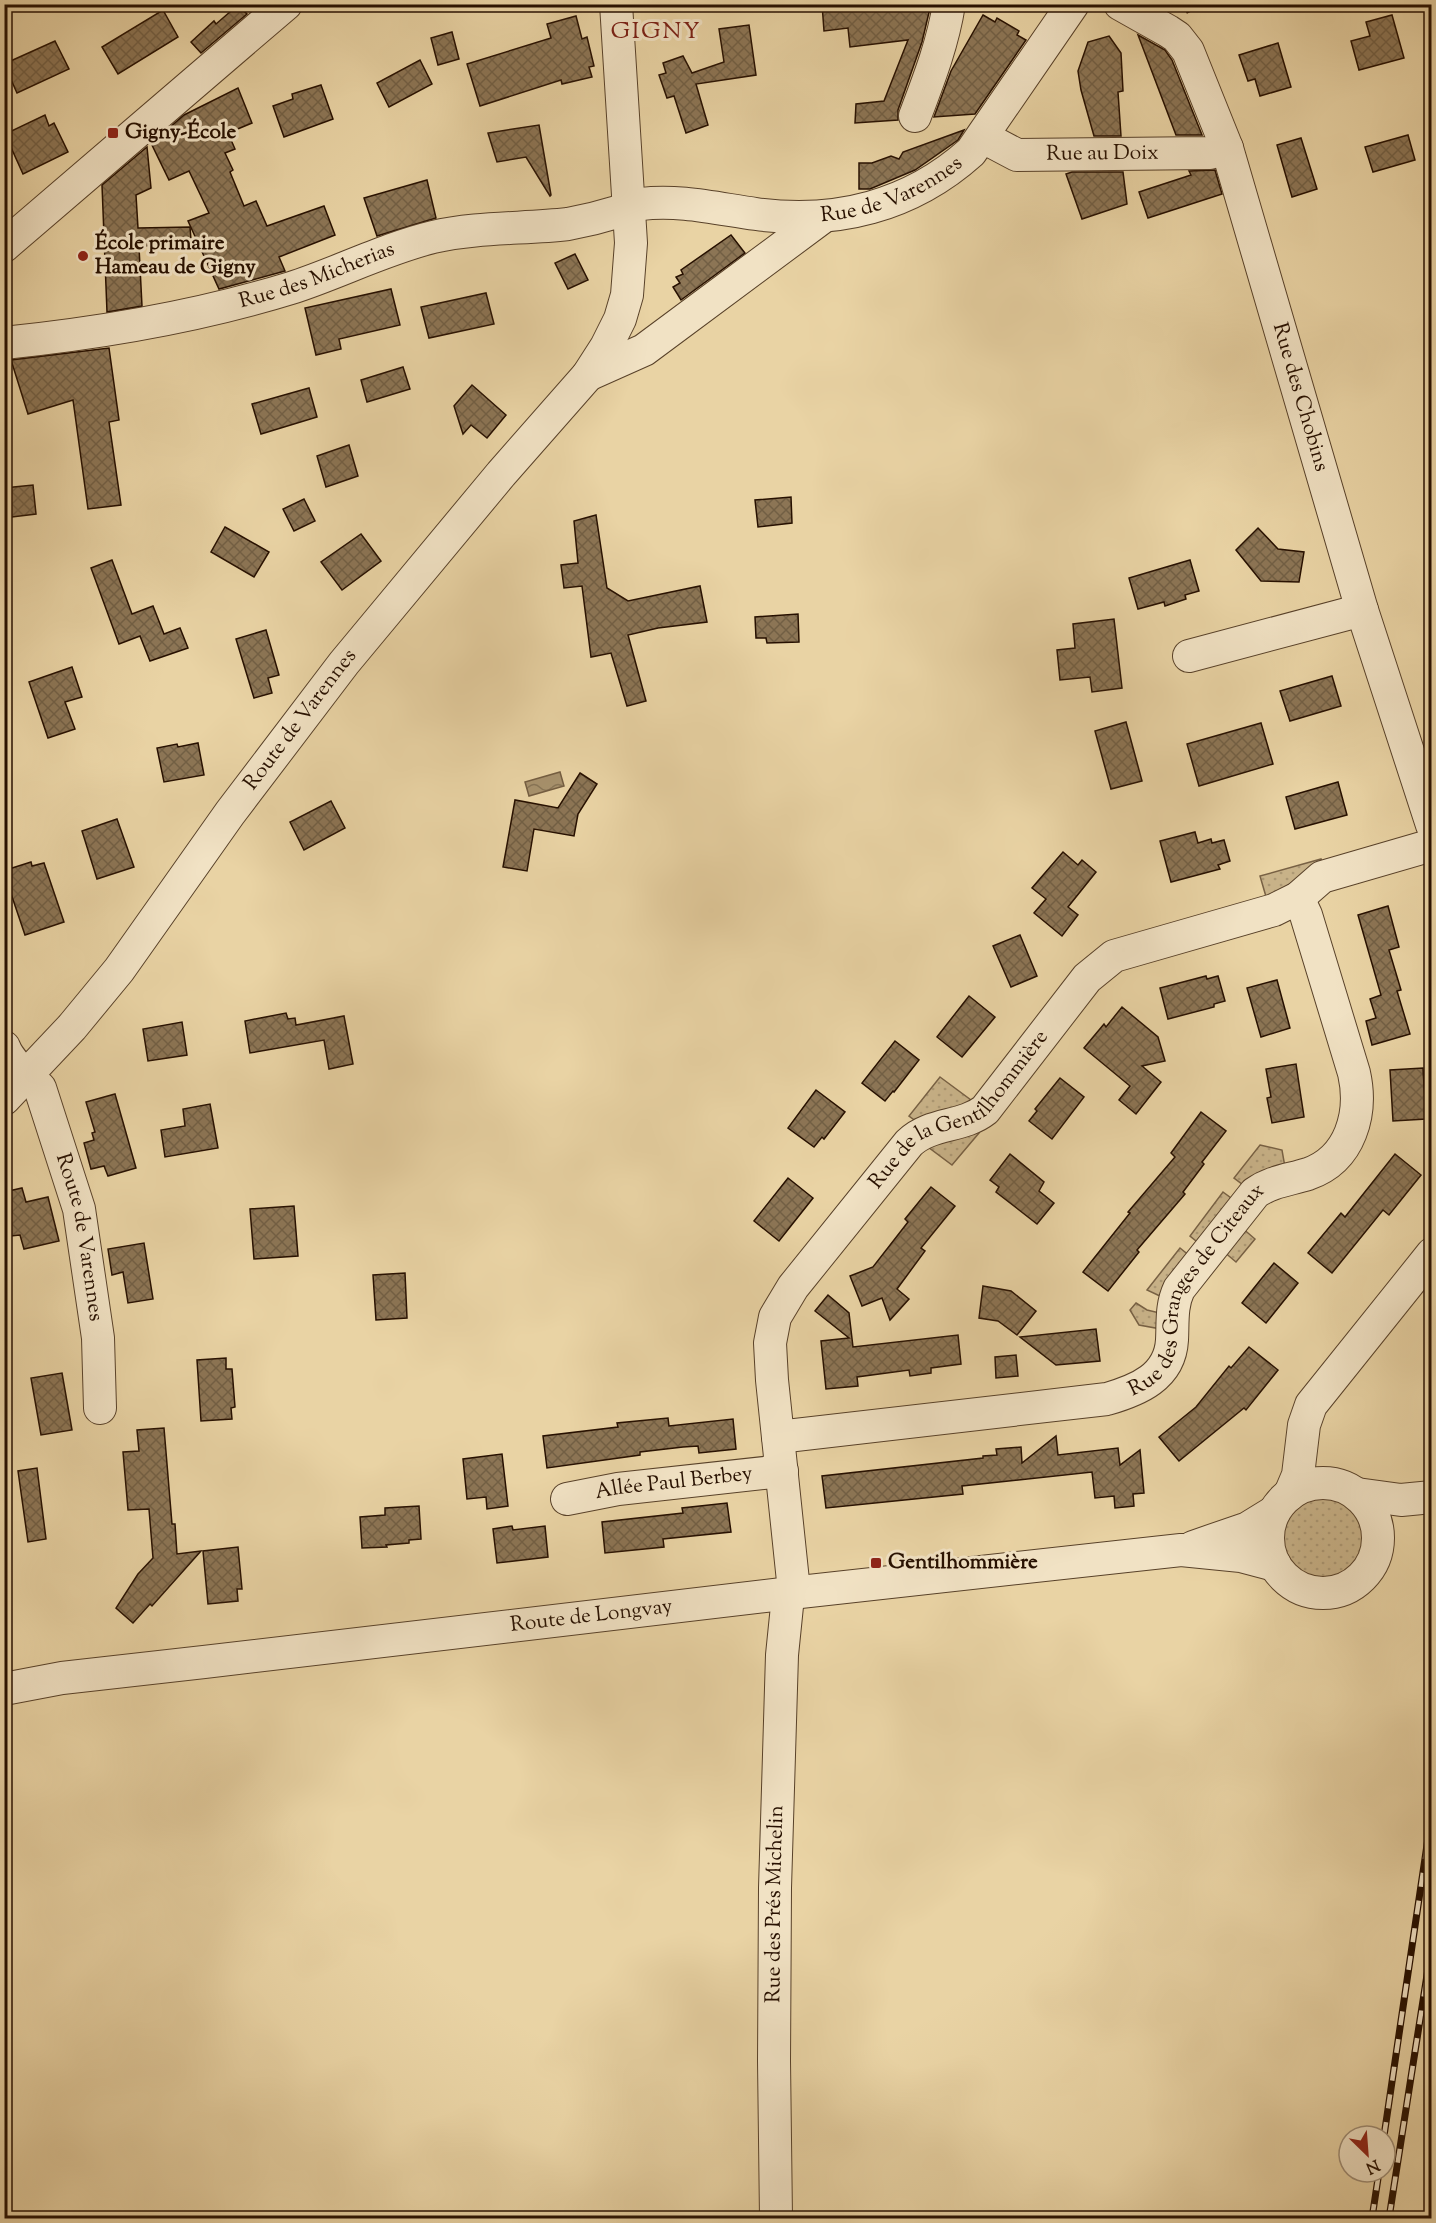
<svg xmlns="http://www.w3.org/2000/svg" width="1436" height="2223" font-family="'Sorts Mill Goudy',serif">
	<style>
		.grass { fill: url(#grass-dots); stroke: #786144; stroke-width: 1.5 }
		.water { fill: url(#water-waves); stroke: #745d41; stroke-width: 1.5 }
		.building { fill: url(#building-cross-hatch); stroke: #271000; stroke-width: 1.5 }
		.lines { fill: none; stroke-linecap: round; stroke-linejoin: round }
		.minor-casing { stroke: #584129; stroke-width: 34 }
		.path { stroke: #271000; stroke-width: 4; stroke-dasharray: 4.5 3; stroke-linecap: butt }
		.minor { stroke: #f1e2c4; stroke-width: 32 }
		.rail-casing { stroke: #271000; stroke-width: 7 }
		.rail { stroke: #f1e2c4; stroke-width: 4.5; stroke-dasharray: 14; stroke-linecap: butt }
		.poi-dot { fill: #8f2418; stroke: #f1e2c4; stroke-width: 2 }
		.labels { text-anchor: middle; dominant-baseline: central; stroke-width: 6; stroke-linejoin: round; paint-order: stroke }
		.poi-label { font-size: 21px; font-weight: bold; fill: #271000; stroke: #f1e2c4; text-anchor: start }
		.street-label { font-size: 21px; fill: #271000; stroke: #f1e2c4 }
		.quarter-label { font-size: 24px; letter-spacing: 1.5px; fill: #7a1f14; stroke: #f1e2c4 }
	</style>
	<defs>
		<pattern id="grass-dots" width="8" height="8" patternUnits="userSpaceOnUse" patternTransform="scale(1.5)"><rect width="8" height="8" fill="#c8b288"/><path d="M2 2h.1M6 6h.1" fill="none" stroke="#ac9874" stroke-width="1.8" stroke-linecap="round"/></pattern>
		<pattern id="water-waves" width="16" height="10" patternUnits="userSpaceOnUse" patternTransform="scale(1.5)"><rect width="16" height="10" fill="#a7916c"/><path d="M0 5q4-4 8 0t8 0" fill="none" stroke="#887556"/></pattern>
		<pattern id="building-cross-hatch" width="8" height="8" patternUnits="userSpaceOnUse" patternTransform="scale(1.5)"><rect width="8" height="8" fill="#8c7555"/><path d="M0 0l8 8M0 8l8-8" fill="none" stroke="#725f44"/></pattern>
	</defs>
	<rect width="100%" height="100%" fill="#e9d3a4"/>
	<filter id="stains"><feTurbulence type="fractalNoise" baseFrequency=".00333" numOctaves="4"/><feColorMatrix values="0 0 0 0 .2 0 0 0 0 .09 0 0 0 0 .02 0 0 0 .5 -.17"/></filter>
	<radialGradient id="worn" r=".72"><stop offset=".6" stop-color="#630" stop-opacity="0"/><stop offset="1" stop-color="#630" stop-opacity=".3"/></radialGradient>
	<!-- grass -->
	<g class="grass">
		<polygon points="1321,859 1323,866 1267,900 1260,876"/>
		<polygon points="940,1077 975,1103 917,1122 909,1116"/>
		<polygon points="974,1128 979,1133 952,1165 924,1144"/>
		<polygon points="1260,1145 1282,1150 1285,1167 1246,1187 1234,1178"/>
		<polygon points="1223,1192 1235,1201 1201,1245 1190,1236"/>
		<polygon points="1241,1227 1255,1239 1236,1262 1223,1251"/>
		<polygon points="1180,1248 1191,1257 1162,1297 1147,1290"/>
		<polygon points="1136,1303 1147,1310 1160,1313 1161,1329 1139,1325 1130,1310"/>
		<circle cx="1324" cy="1539" r="43"/>
	</g>
	<!-- water -->
	<polygon class="water" points="560,772 564,786 529,796 525,782"/>
	<!-- building -->
	<g class="building">
		<polygon points="822,4 931,4 922,42 898,110 898,120 855,123 856,104 884,101 908,40 850,47 848,28 824,31"/>
		<polygon points="238,5 247,14 201,53 191,42 214,21 216,24"/>
		<polygon points="163,10 178,37 118,74 102,47"/>
		<polygon points="983,15 995,22 997,18 1019,31 1017,35 1026,40 975,114 934,117 951,71"/>
		<polygon points="1392,15 1404,58 1359,70 1351,41 1370,36 1366,22"/>
		<polygon points="576,16 582,39 587,37 594,66 589,67 592,77 562,84 561,80 480,106 467,64 551,38 547,24"/>
		<polygon points="749,25 756,75 696,84 708,125 686,133 674,96 667,98 659,75 666,73 663,63 683,56 692,73 724,62 719,29"/>
		<polygon points="452,32 459,59 438,65 431,38"/>
		<polygon points="1138,35 1165,50 1172,60 1202,135 1176,135"/>
		<polygon points="1109,36 1121,53 1123,91 1118,92 1121,136 1094,136 1081,90 1078,71 1088,42"/>
		<polygon points="55,41 69,69 17,93 4,64"/>
		<polygon points="1278,43 1291,87 1260,96 1255,79 1248,81 1239,55"/>
		<polygon points="420,60 432,84 389,107 377,83"/>
		<polygon points="321,85 333,119 284,137 273,106 293,99 292,94"/>
		<polygon points="238,88 252,123 228,133 235,149 225,153 233,170 230,172 244,206 256,201 267,226 324,206 335,235 279,257 285,271 219,289 188,221 209,213 189,171 169,180 151,143 170,133 168,129 184,115"/>
		<polygon points="45,115 49,126 54,123 68,152 23,174 5,134"/>
		<polygon points="539,125 551,195 550,196 526,157 497,162 488,133"/>
		<polygon points="964,130 958,140 915,170 870,189 859,189 859,163 872,163 891,156 899,159 903,152"/>
		<polygon points="1408,135 1415,160 1373,172 1365,147"/>
		<polygon points="1301,138 1317,189 1292,197 1277,145"/>
		<polygon points="147,147 151,188 136,195 138,228 190,227 191,240 139,247 142,306 107,312 102,185"/>
		<polygon points="1215,170 1222,194 1148,218 1139,192 1191,175 1189,171"/>
		<polygon points="1072,172 1123,172 1127,204 1082,219 1066,174"/>
		<polygon points="427,180 436,218 377,236 364,198"/>
		<polygon points="731,235 745,253 681,300 673,287 680,283 676,277 683,274 681,270"/>
		<polygon points="575,254 588,280 568,289 555,263"/>
		<polygon points="391,289 400,325 339,339 341,349 316,355 305,308"/>
		<polygon points="486,293 494,324 429,338 421,307"/>
		<polygon points="109,348 119,420 109,422 121,505 88,509 73,400 28,414 11,360"/>
		<polygon points="403,367 410,389 367,402 361,380"/>
		<polygon points="472,385 506,415 487,438 471,425 463,434 454,406"/>
		<polygon points="309,388 317,417 261,434 252,404"/>
		<polygon points="349,445 358,476 326,487 317,456"/>
		<polygon points="33,485 36,514 4,518 4,488"/>
		<polygon points="791,497 792,523 758,527 755,500"/>
		<polygon points="304,499 315,521 294,531 283,509"/>
		<polygon points="596,515 607,588 628,601 700,586 707,622 658,628 628,635 646,701 627,706 611,653 591,657 582,586 564,588 561,565 578,563 574,521"/>
		<polygon points="225,527 269,552 254,577 211,552"/>
		<polygon points="1258,528 1278,549 1304,552 1299,582 1261,581 1236,550"/>
		<polygon points="361,534 381,561 342,590 321,562"/>
		<polygon points="112,560 132,614 153,606 164,634 180,628 188,648 150,661 140,636 119,644 91,568"/>
		<polygon points="1190,560 1199,591 1185,595 1186,599 1165,606 1164,602 1138,609 1129,578"/>
		<polygon points="798,614 799,642 767,643 766,638 756,638 755,617"/>
		<polygon points="1114,619 1122,688 1092,692 1090,677 1060,680 1057,650 1075,648 1073,624"/>
		<polygon points="266,630 279,675 268,678 272,693 254,698 236,639"/>
		<polygon points="72,667 82,697 65,702 75,729 48,738 29,682"/>
		<polygon points="1332,676 1341,706 1290,721 1280,691"/>
		<polygon points="1126,722 1142,781 1111,789 1095,731"/>
		<polygon points="1261,723 1273,764 1199,786 1187,744"/>
		<polygon points="198,743 204,775 164,782 157,748 177,744 178,747"/>
		<polygon points="580,773 597,784 578,814 574,836 534,829 527,871 503,867 515,800 558,808"/>
		<polygon points="1338,782 1347,815 1295,829 1286,797"/>
		<polygon points="331,801 345,828 304,850 290,822"/>
		<polygon points="117,819 134,867 97,879 82,831"/>
		<polygon points="1195,832 1198,843 1211,839 1212,843 1224,840 1230,861 1218,865 1220,869 1171,882 1160,841"/>
		<polygon points="1063,852 1078,865 1082,860 1096,872 1068,907 1078,915 1062,936 1034,913 1046,899 1032,888"/>
		<polygon points="31,862 32,866 44,863 64,922 25,935 5,876 11,874 9,869"/>
		<polygon points="1388,906 1399,947 1389,950 1401,990 1397,991 1410,1034 1372,1045 1366,1021 1376,1018 1370,999 1381,995 1358,915"/>
		<polygon points="1020,935 1037,976 1011,987 993,946"/>
		<polygon points="1206,976 1207,979 1218,976 1225,1001 1214,1004 1214,1007 1168,1019 1160,988"/>
		<polygon points="1277,980 1290,1028 1261,1037 1247,988"/>
		<polygon points="969,996 995,1017 962,1057 937,1037"/>
		<polygon points="1122,1007 1158,1037 1165,1061 1142,1066 1161,1082 1136,1114 1119,1100 1130,1086 1084,1048 1104,1024 1106,1027"/>
		<polygon points="286,1013 288,1019 295,1018 296,1025 344,1016 353,1064 329,1069 324,1040 250,1053 245,1021"/>
		<polygon points="182,1022 187,1055 148,1061 143,1029"/>
		<polygon points="895,1041 919,1060 894,1092 893,1091 885,1101 862,1083"/>
		<polygon points="1296,1064 1304,1117 1272,1123 1267,1098 1271,1097 1266,1069"/>
		<polygon points="1423,1068 1426,1119 1393,1121 1390,1070"/>
		<polygon points="1060,1078 1084,1097 1052,1139 1029,1121 1037,1111 1035,1109"/>
		<polygon points="816,1090 845,1112 824,1139 822,1137 814,1147 788,1128"/>
		<polygon points="115,1094 136,1168 108,1176 104,1166 91,1169 84,1143 94,1140 92,1133 95,1132 86,1102"/>
		<polygon points="210,1104 218,1148 165,1157 161,1130 185,1126 183,1109"/>
		<polygon points="1201,1112 1226,1131 1202,1162 1204,1164 1183,1192 1185,1194 1137,1250 1139,1252 1108,1291 1083,1272 1130,1213 1128,1212 1175,1157 1171,1153"/>
		<polygon points="1010,1154 1044,1182 1039,1191 1054,1203 1037,1224 996,1192 999,1187 990,1180"/>
		<polygon points="1395,1154 1421,1175 1389,1215 1383,1210 1332,1273 1308,1253 1341,1213 1345,1217"/>
		<polygon points="788,1178 813,1198 779,1241 754,1221"/>
		<polygon points="931,1187 955,1206 921,1248 925,1251 897,1289 909,1299 890,1320 882,1298 862,1306 850,1276 873,1267 908,1222 905,1219"/>
		<polygon points="22,1188 26,1202 48,1197 59,1241 24,1249 20,1235 11,1236 4,1206 4,1192"/>
		<polygon points="294,1206 298,1256 254,1259 250,1209"/>
		<polygon points="144,1243 153,1299 128,1303 123,1272 112,1275 108,1249"/>
		<polygon points="1274,1263 1298,1283 1266,1323 1242,1303"/>
		<polygon points="405,1273 407,1318 376,1320 373,1275"/>
		<polygon points="983,1286 1011,1291 1036,1311 1017,1335 998,1321 979,1318"/>
		<polygon points="828,1295 849,1313 853,1347 958,1335 961,1364 931,1368 931,1373 910,1376 909,1370 857,1377 858,1386 826,1389 821,1341 849,1338 815,1311"/>
		<polygon points="1096,1329 1100,1361 1056,1365 1020,1337"/>
		<polygon points="1249,1347 1278,1370 1246,1410 1244,1408 1179,1461 1159,1437 1196,1407 1229,1366 1231,1368"/>
		<polygon points="1016,1355 1018,1376 996,1378 995,1357"/>
		<polygon points="226,1358 226,1369 232,1369 235,1407 231,1408 232,1419 201,1421 197,1360"/>
		<polygon points="62,1373 72,1430 41,1435 31,1378"/>
		<polygon points="668,1418 669,1426 733,1419 736,1449 699,1453 698,1446 683,1447 640,1452 640,1455 547,1468 543,1436 618,1427 617,1423"/>
		<polygon points="164,1428 172,1524 175,1524 177,1554 201,1551 152,1606 150,1604 133,1623 116,1608 138,1574 153,1558 149,1509 128,1510 123,1452 139,1451 137,1430"/>
		<polygon points="1056,1436 1058,1455 1118,1448 1120,1465 1140,1450 1144,1493 1133,1494 1134,1506 1115,1508 1114,1496 1095,1498 1092,1472 962,1486 963,1494 826,1508 822,1476 983,1458 983,1456 997,1455 996,1449 1021,1447 1022,1463"/>
		<polygon points="502,1454 508,1506 487,1509 486,1497 467,1499 463,1459"/>
		<polygon points="37,1468 46,1539 28,1542 18,1471"/>
		<polygon points="727,1503 731,1532 663,1539 664,1547 605,1553 602,1522 683,1513 682,1508"/>
		<polygon points="419,1506 421,1539 409,1540 409,1543 386,1545 387,1547 362,1548 360,1517 385,1515 385,1508"/>
		<polygon points="512,1526 513,1530 545,1526 548,1557 497,1563 493,1529"/>
		<polygon points="238,1547 242,1589 237,1589 238,1601 208,1604 203,1551"/>
	</g>
	<g class="lines">
		<defs>
			<g id="minor">
				<path id="s1" d="M1120 4 1168 31 1177 37 1188 51 1227 148 1362 610 1432 825"/>
				<path d="M915 116C929 79 943 43 949 4"/>
				<path id="s2" d="M983 137 1017 155 1210 153 1227 148"/>
				<polyline points="4,246 286,4"/>
				<path id="s3" d="M4 343C102 333 197 317 291 288 338 273 384 249 433 237 476 227 524 229 568 224 585 221 601 217 617 212 625 209 633 205 641 204 679 199 719 209 756 214 836 225 911 206 971 152L1073 4"/>
				<polyline points="588,375 644,350 823,217"/>
				<polyline points="1189,656 1362,610"/>
				<path id="s4" d="M4 1047C10 1063 28 1077 40 1088L79 1209 98 1338 100 1408"/>
				<path id="s5" d="M4 1099 72 1027 119 970 230 813 344 663 501 474 588 375 606 347 620 319 627 295 631 243 616 4"/>
				<path id="s6" d="M778 1437 1107 1399C1138 1390 1170 1377 1172 1340 1173 1322 1171 1306 1179 1289L1255 1193C1272 1181 1289 1180 1308 1174 1351 1159 1363 1113 1354 1073L1306 915 1298 898"/>
				<circle cx="1323" cy="1538" r="55"/>
				<polyline points="1290,1494 1298,1475 1304,1425 1311,1405 1432,1254"/>
				<polyline points="1357,1494 1401,1500 1432,1497"/>
				<path id="s7" d="M567 1499 618 1489 782 1471"/>
				<polyline points="1193,1547 1248,1528 1274,1512"/>
				<path id="s8" d="M4 1689 62 1678 204 1662 791 1593 1181 1550 1241 1556 1275 1565"/>
				<path id="s9" d="M776 2218 774 2061 775 1888 782 1655 787 1606 793 1581 772 1380 770 1343 775 1317 793 1287 909 1143C931 1122 962 1128 985 1110L1087 978 1114 956 1274 910 1298 898 1322 877 1432 845"/>
			</g>
		</defs>
		<!-- minor casing -->
		<use href="#minor" class="minor-casing"/>
		<!-- path -->
		<polyline class="path" points="1186,12 1202,4"/>
		<!-- minor -->
		<use href="#minor" class="minor"/>
		<defs>
			<g id="rail">
				<polyline points="1384,2136 1432,1811"/>
				<polyline points="1372,2218 1379,2172"/>
				<polyline points="1389,2218 1432,1943"/>
			</g>
		</defs>
		<!-- rail casing -->
		<use href="#rail" class="rail-casing"/>
		<!-- rail -->
		<use href="#rail" class="rail"/>
	</g>
	<!-- markers -->
	<g class="poi-dot">
		<rect x="107" y="127" width="12" height="12" rx="3"/>
		<circle cx="83" cy="256" r="6"/>
		<rect x="870" y="1557" width="12" height="12" rx="3"/>
	</g>
	<g class="labels">
		<!-- poi labels -->
		<g class="poi-label">
			<text x="125" y="133">Gigny-École</text>
			<text x="95" y="244">École primaire<tspan x="95" dy="24">Hameau de Gigny</tspan></text>
			<text x="888" y="1563">Gentilhommière</text>
		</g>
		<!-- street labels -->
		<g class="street-label">
			<text stroke="none"><textPath href="#s2" startOffset="124">Rue au Doix</textPath></text>
			<text stroke="none"><textPath href="#s3" startOffset="912">Rue de Varennes</textPath></text>
			<text stroke="none"><textPath href="#s3" startOffset="321">Rue des Micherias</textPath></text>
			<text stroke="none"><textPath href="#s1" startOffset="448">Rue des Chobins</textPath></text>
			<text stroke="none"><textPath href="#s5" startOffset="482">Route de Varennes</textPath></text>
			<text stroke="none"><textPath href="#s9" startOffset="1186">Rue de la Gentilhommière</textPath></text>
			<text stroke="none"><textPath href="#s4" startOffset="210">Route de Varennes</textPath></text>
			<text stroke="none"><textPath href="#s6" startOffset="482">Rue des Granges de Citeaux</textPath></text>
			<text stroke="none"><textPath href="#s7" startOffset="108">Allée Paul Berbey</textPath></text>
			<text stroke="none"><textPath href="#s8" startOffset="592">Route de Longvay</textPath></text>
			<text stroke="none"><textPath href="#s9" startOffset="314">Rue des Prés Michelin</textPath></text>
		</g>
		<!-- quarter labels -->
		<g class="quarter-label">
			<text x="656" y="32">GIGNY</text>
		</g>
	</g>
	<!-- margin -->
	<rect width="1436" height="2223" fill="none" stroke="#e9d3a4" stroke-width="24"/>
	<rect x="6" y="6" width="1424" height="2211" fill="none" stroke="#271000" stroke-width="3"/>
	<rect x="12" y="12" width="1412" height="2199" fill="none" stroke="#271000" stroke-width="1.5"/>
	<!-- north arrow -->
	<g transform="translate(1367 2154) rotate(155)"><circle r="28" fill="#f1e2c4" stroke="#a08e76" stroke-width="1.5"/>
	<path d="M0-4.5L10 22L0 15L-10 22Z" fill="#8f2418"/>
	<text y="-9" font-size="16" font-weight="bold" text-anchor="middle" fill="#271000">N</text>
	</g>
	<rect width="100%" height="100%" filter="url(#stains)"/>
	<rect width="100%" height="100%" fill="url(#worn)"/>
</svg>
